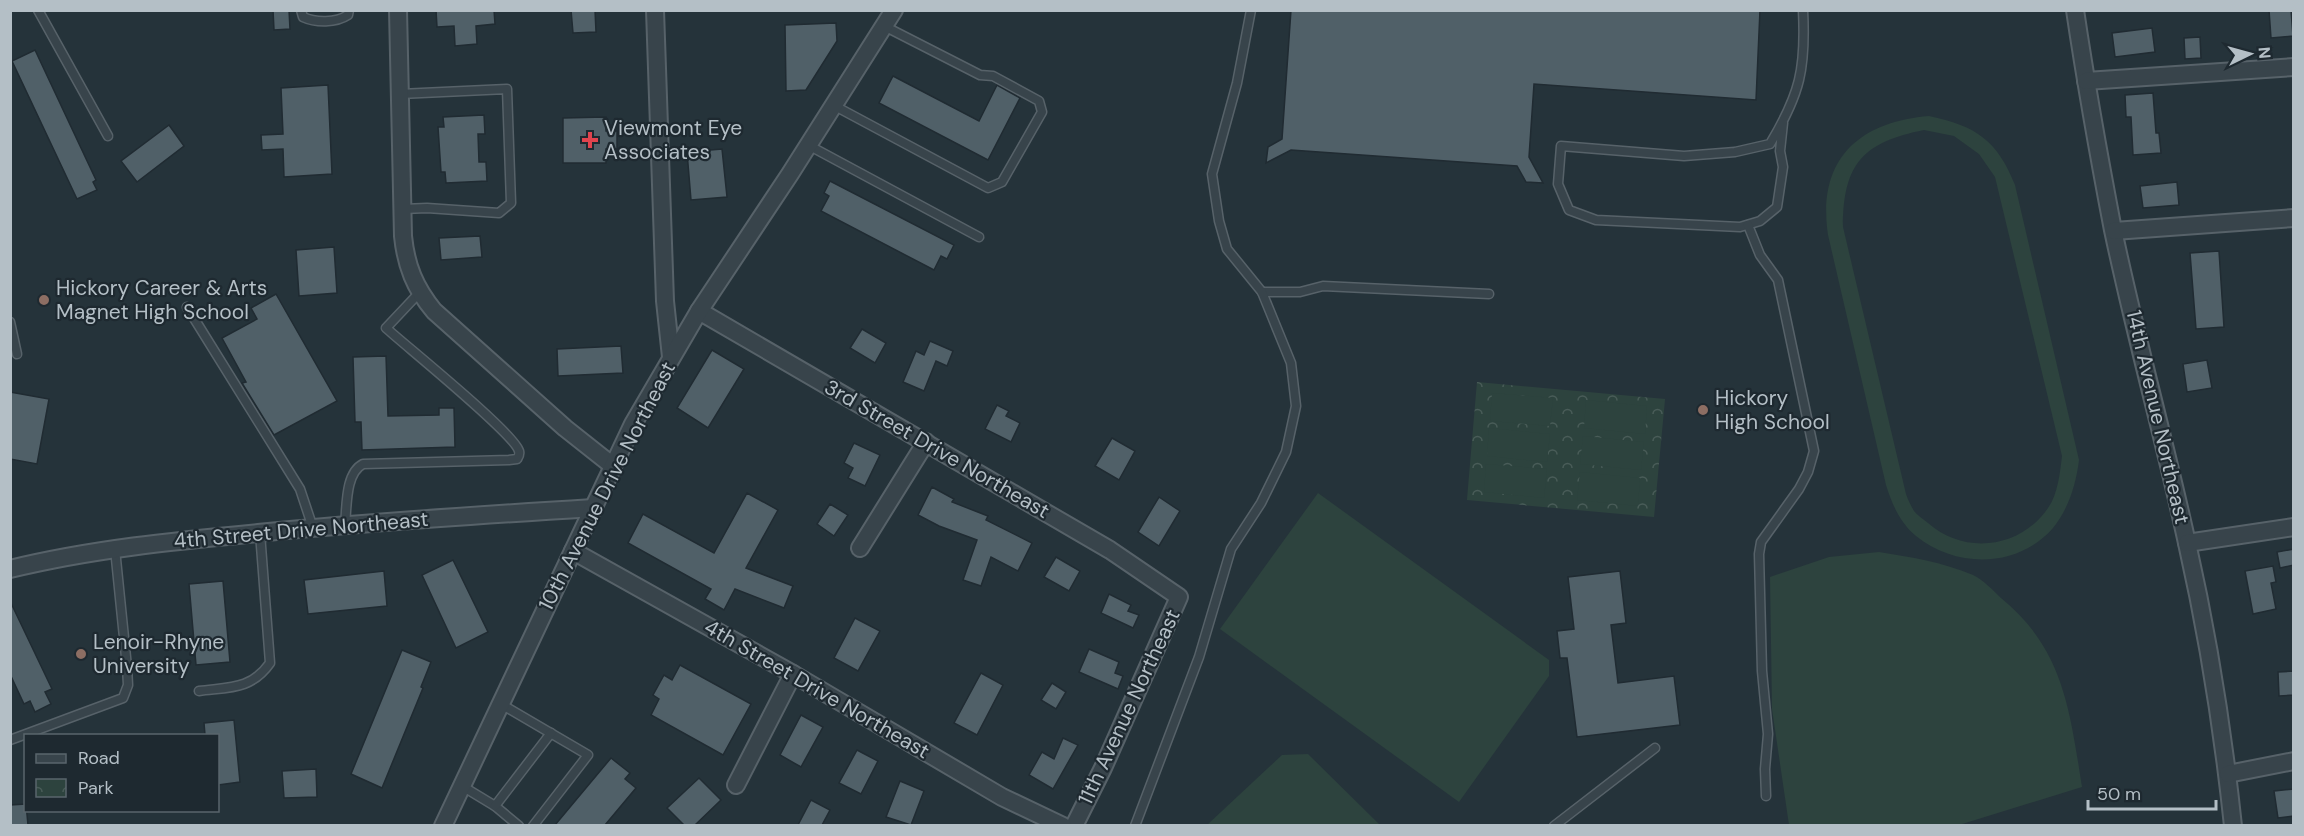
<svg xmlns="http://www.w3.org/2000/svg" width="2304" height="836" font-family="'DM Sans',sans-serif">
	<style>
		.park { fill: url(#park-crowns) }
		.pitch { fill: #2d433e; fill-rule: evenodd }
		.building { fill: #506068; stroke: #202b32; stroke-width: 1.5 }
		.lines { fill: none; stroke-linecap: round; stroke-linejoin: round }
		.service-casing { stroke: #576269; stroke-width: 11 }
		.minor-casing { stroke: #576269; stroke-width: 20 }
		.service { stroke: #38444b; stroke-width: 8 }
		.minor { stroke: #38444b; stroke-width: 16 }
		.health-dot { fill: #e0444e; stroke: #1e2930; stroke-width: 2 }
		.education-dot { fill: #8d6e63; stroke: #1e2930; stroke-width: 2 }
		.labels { text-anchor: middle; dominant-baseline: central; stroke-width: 4.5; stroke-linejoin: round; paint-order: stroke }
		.poi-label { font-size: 21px; fill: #b4bfc6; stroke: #1e2930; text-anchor: start }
		.street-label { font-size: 21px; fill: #b4bfc6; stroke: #1e2930 }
	</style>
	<defs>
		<pattern id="park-crowns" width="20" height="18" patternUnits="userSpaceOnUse" patternTransform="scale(1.5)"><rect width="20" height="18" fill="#2d433e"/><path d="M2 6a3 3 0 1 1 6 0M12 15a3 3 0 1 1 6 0" fill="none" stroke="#495c58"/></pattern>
	</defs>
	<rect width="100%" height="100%" fill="#25333a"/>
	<!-- park -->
	<polygon class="park" points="1477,382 1665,399 1654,517 1467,500"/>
	<!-- pitch -->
	<g class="pitch">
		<path d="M1929 116C1976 126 1997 140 2015 185L2079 460C2076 484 2069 508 2053 528 2018 568 1957 569 1916 536 1900 523 1892 504 1886 485L1828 235C1817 161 1857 122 1929 116ZM1924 130 1954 136 1979 154 1995 177 2062 456C2060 472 2058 494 2048 508 2020 549 1964 555 1928 523 1923 519 1917 515 1914 511 1911 506 1908 500 1906 494L1843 227C1843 163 1864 142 1924 130Z"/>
		<polygon points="1492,393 1553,398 1550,426 1490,421"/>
		<polygon points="1586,400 1647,406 1645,434 1584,428"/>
		<polygon points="1489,428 1550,434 1547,462 1487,456"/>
		<polygon points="1583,436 1644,442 1641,470 1580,464"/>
		<polygon points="1486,464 1547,469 1544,498 1484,492"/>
		<polygon points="1580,472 1640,478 1638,506 1577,500"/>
		<polygon points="1318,493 1549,660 1549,676 1459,802 1220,629"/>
		<path d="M1879 552C1911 557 1942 562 1973 575 1983 580 1993 590 2001 598 2064 649 2070 712 2082 787L1959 825H1789L1772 709 1770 577 1829 557Z"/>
		<polygon points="1308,754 1380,825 1207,825 1282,755"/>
	</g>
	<!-- building -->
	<g class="building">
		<polygon points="273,10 289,10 290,29 274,30"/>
		<polygon points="436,10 494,10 495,24 476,26 477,44 455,46 454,26 437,27"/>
		<polygon points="571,10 595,10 596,32 573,33"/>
		<polygon points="1291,10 1760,10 1756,100 1534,84 1529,157 1543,183 1526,182 1517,166 1291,150 1266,163 1268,147 1282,139"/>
		<polygon points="2269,10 2291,10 2293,36 2271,38"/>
		<polygon points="836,23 837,41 806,90 786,91 785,25"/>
		<polygon points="2152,28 2155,52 2115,57 2112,33"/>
		<polygon points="2200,37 2201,58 2185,59 2184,38"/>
		<polygon points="35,50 96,180 93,182 97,190 77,199 12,61"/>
		<polygon points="893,76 979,121 997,85 1020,98 988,160 879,103"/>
		<polygon points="328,85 332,174 284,177 283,149 262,150 261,135 283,134 281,88"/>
		<polygon points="2153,93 2156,133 2159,133 2161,153 2133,155 2131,117 2126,117 2125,95"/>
		<polygon points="484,115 485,134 478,134 479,162 486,162 487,181 446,183 445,172 441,172 438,127 444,127 443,117"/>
		<polygon points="606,117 606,131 617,131 617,149 606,149 606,163 563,163 563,118"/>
		<polygon points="169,125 184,146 137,182 121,161"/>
		<polygon points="722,149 727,197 691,200 687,152"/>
		<polygon points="830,181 954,245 947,259 941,256 934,270 821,211 829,196 824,193"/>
		<polygon points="2177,182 2179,205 2143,208 2140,186"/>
		<polygon points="480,236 482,257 441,260 439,238"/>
		<polygon points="334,247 337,293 299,296 296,250"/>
		<polygon points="2219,251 2224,327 2196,329 2190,253"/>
		<polygon points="276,294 337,401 274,435 242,383 246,382 222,338 257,319 251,308"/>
		<polygon points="862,329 886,343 875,363 850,348"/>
		<polygon points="930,341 953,351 947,366 936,361 924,391 903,382 916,351 924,355"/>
		<polygon points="621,346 623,373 558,376 557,349"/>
		<polygon points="712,350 744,369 708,428 677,408"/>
		<polygon points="386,356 388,416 439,415 439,408 454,408 455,447 362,450 361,422 355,422 353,357"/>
		<polygon points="2207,360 2212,388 2187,392 2183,364"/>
		<polygon points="10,392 49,399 37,464 10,459"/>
		<polygon points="997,405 1009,411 1006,416 1020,423 1011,442 985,429"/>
		<polygon points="1112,438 1135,451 1119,480 1095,466"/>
		<polygon points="854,443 880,455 865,486 848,478 853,468 844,463"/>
		<polygon points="932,487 954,499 952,502 988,516 986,520 1032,543 1018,571 991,557 981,586 963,580 977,540 939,526 918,515"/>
		<polygon points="747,493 778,510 746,568 793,586 784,608 735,589 724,610 705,599 711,589 628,543 643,514 714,553"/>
		<polygon points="1159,497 1180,511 1159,546 1138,532"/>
		<polygon points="830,504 848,515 834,536 817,524"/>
		<polygon points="2294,549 2294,565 2280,568 2277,552"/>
		<polygon points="1056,557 1080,571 1069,591 1044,577"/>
		<polygon points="453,560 488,632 456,648 422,575"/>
		<polygon points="2273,566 2276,582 2271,583 2276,609 2253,614 2245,571"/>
		<polygon points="384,571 387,606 308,614 304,580"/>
		<polygon points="1620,571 1626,623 1611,625 1618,683 1674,676 1680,725 1577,737 1567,658 1560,658 1557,631 1574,629 1568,577"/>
		<polygon points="223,581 230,662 196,665 189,584"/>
		<polygon points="1109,594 1131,605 1128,611 1139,615 1133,628 1101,613"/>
		<polygon points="10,601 52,689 45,692 51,704 35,712 30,701 24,704 10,674"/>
		<polygon points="855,618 880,631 858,671 834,658"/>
		<polygon points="1089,649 1119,662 1115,673 1123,676 1118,689 1079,672"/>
		<polygon points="402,650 431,662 421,687 423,688 382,788 351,774"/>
		<polygon points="680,665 751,704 723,755 651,715 659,699 653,695 664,675 672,680"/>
		<polygon points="2294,671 2294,695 2279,696 2278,672"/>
		<polygon points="981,673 1003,685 977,735 954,723"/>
		<polygon points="1052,683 1066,692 1056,709 1041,700"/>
		<polygon points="801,715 823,727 801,767 780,755"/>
		<polygon points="234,720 240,782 218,785 218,735 205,735 204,723"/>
		<polygon points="1063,738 1078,745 1053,789 1029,775 1042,752 1054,759"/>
		<polygon points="857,750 878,761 861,794 839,783"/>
		<polygon points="611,758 630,773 625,779 636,788 605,825 555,825"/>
		<polygon points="316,769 317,797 284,798 282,771"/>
		<polygon points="699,778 721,800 695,825 684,825 667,808"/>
		<polygon points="900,781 924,791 911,825 886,817"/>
		<polygon points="2294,789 2294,816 2278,818 2274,791"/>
		<polygon points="811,800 830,810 822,825 798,825"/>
		<polygon points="26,804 28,825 10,825 10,805"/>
	</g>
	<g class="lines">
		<defs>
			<g id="service">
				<polyline points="38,10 108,136"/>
				<path d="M301 10 303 17C316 23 336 23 348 15L349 10"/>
				<polyline points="400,94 507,89 511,203 499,213 427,208 403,209"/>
				<polyline points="833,105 988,188 1002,182 1042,112 1039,101 993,76 980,75 884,26"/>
				<path d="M1783 123 1780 151 1783 167 1777 207 1760 221 1740 227 1596 220 1569 210 1558 184 1561 146 1684 156 1735 152 1770 144C1800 94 1806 69 1803 10"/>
				<polyline points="808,145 979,237"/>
				<polyline points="1748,225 1760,255 1778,280 1814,451 1808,472 1799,489 1761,542 1759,554 1762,671 1768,734 1765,769 1766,796"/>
				<polyline points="1262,292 1300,292 1323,286 1489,294"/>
				<polyline points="187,307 300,489 313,528"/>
				<polyline points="10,322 17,354"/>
				<path d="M345 525C347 507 345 473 363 464L509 460 517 459C519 456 520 455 519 451 514 433 407 347 386 328L420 292"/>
				<path d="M199 691C229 687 251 690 270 663L260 533"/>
				<polyline points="501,704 588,755 533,826"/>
				<polyline points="10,740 123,698 128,685 127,667 115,549"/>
				<polyline points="462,786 495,806 519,826"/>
				<polyline points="495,806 551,733"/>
				<polyline points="1135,826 1199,657 1231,549 1261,503 1286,452 1296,406 1291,363 1262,292 1227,249 1219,221 1212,174 1237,83 1251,10"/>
				<polyline points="1554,826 1655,748"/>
			</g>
			<g id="minor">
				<path d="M398 10 403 236C406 266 415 288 434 311L565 428 613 466"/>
				<polyline points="655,10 665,301 671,357"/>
				<path d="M2075 10C2086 84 2099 157 2113 230 2135 335 2164 438 2187 543 2208 636 2223 731 2233 826"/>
				<polyline points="2086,81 2294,67"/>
				<polyline points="2114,231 2294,218"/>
				<polyline points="699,311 1110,550 1179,597 1103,768 1074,826"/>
				<polyline points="2187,543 2294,527"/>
				<polyline points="860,548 926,442"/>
				<polyline points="573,551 793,674 1002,797 1063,826"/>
				<path d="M10 569C92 549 175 541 258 533 369 522 481 515 593 508"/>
				<polyline points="2228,774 2294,761"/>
				<polyline points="736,785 793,674"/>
				<polyline points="443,826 633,424 699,311 790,174 894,10"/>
			</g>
		</defs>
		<!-- service casing -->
		<use href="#service" class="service-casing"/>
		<!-- minor casing -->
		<use href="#minor" class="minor-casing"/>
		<!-- service -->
		<use href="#service" class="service"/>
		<!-- minor -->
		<use href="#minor" class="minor"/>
	</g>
	<!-- markers -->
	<path class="health-dot" d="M587 131h6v6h6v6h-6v6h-6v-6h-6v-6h6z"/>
	<g class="education-dot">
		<circle cx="44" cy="300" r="6"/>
		<circle cx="1703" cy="410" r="6"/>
		<circle cx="81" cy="654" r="6"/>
	</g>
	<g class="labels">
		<!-- poi labels -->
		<g class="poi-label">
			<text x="604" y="128">Viewmont Eye<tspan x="604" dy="24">Associates</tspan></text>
			<text x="56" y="288">Hickory Career &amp; Arts<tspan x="56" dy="24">Magnet High School</tspan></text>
			<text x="1715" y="398">Hickory<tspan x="1715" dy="24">High School</tspan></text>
			<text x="93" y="642">Lenoir-Rhyne<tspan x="93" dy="24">University</tspan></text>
		</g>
		<!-- street labels -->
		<g class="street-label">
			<text transform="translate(2158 417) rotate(77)">14th Avenue Northeast</text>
			<text transform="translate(937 449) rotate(30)">3rd Street Drive Northeast</text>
			<text transform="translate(607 486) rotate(-63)">10th Avenue Drive Northeast</text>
			<text transform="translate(301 530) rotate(-5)">4th Street Drive Northeast</text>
			<text transform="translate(817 689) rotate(30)">4th Street Drive Northeast</text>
			<text transform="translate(1129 707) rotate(-65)">11th Avenue Northeast</text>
		</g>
	</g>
	<!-- border -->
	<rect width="2304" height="836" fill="none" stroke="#b4bfc6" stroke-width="24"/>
	<!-- legend -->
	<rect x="24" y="734" width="195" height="78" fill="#1e2930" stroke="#5a656c" stroke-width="1.5"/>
	<rect x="36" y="754" width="30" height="9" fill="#38444b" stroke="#5a656c" stroke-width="1.5"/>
	<text x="78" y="764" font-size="18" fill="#b4bfc6">Road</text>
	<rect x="36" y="779" width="30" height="18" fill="url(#park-crowns)" stroke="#5a656c" stroke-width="1.5"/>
	<text x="78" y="794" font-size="18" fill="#b4bfc6">Park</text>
	<!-- north arrow -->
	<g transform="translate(2250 54) rotate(85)" stroke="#1e2930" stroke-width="4.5" paint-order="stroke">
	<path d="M0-4.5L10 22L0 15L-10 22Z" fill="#b4bfc6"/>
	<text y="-9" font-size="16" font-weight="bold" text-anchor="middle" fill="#b4bfc6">N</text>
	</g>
	<!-- scale -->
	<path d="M2088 800v9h128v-9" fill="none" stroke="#b4bfc6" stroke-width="3"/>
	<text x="2097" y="800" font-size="18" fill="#b4bfc6" stroke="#1e2930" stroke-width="4.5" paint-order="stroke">50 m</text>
</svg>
